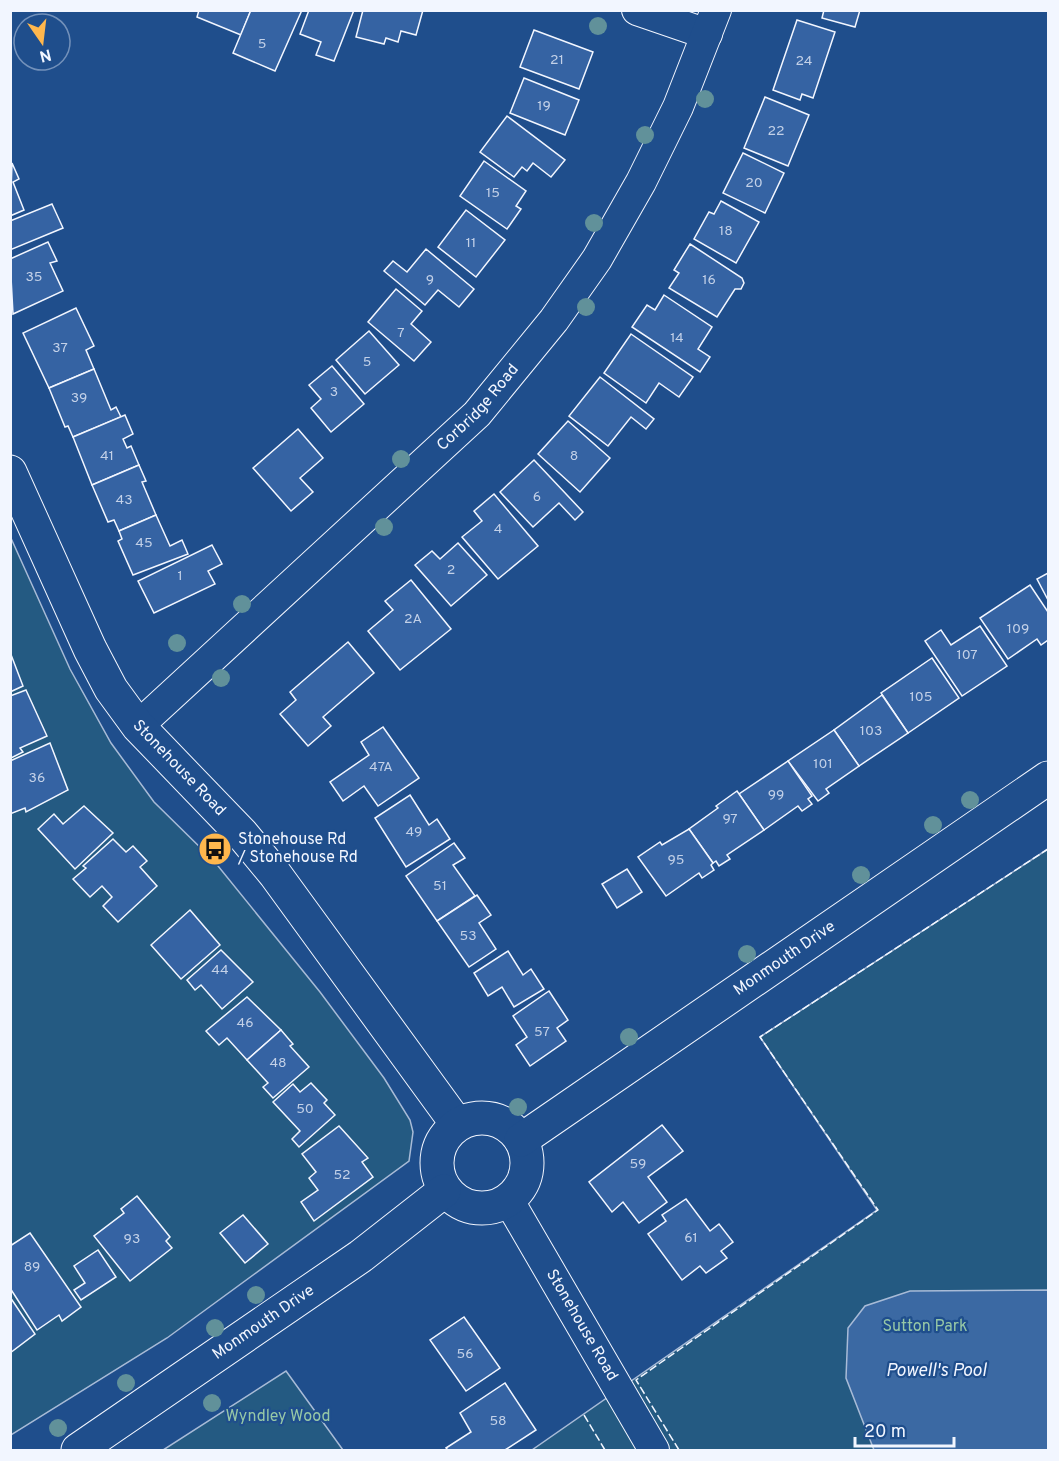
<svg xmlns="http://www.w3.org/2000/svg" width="1059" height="1461" font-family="Overpass,sans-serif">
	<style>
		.green { fill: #245a82; stroke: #a8bbd7; stroke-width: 1.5 }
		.water { fill: #3b69a3; stroke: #a8bbd7; stroke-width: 1.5 }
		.building { fill: #3563a3; stroke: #f2f6ff; stroke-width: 1.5 }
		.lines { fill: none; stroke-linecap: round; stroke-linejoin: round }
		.street-casing { stroke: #f2f6ff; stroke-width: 32 }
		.secondary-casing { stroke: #f2f6ff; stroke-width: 35 }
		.street { stroke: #1f4e8c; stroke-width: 30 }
		.secondary { stroke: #1f4e8c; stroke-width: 33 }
		.fence { stroke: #f2f6ff; stroke-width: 1.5; stroke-dasharray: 8 3; stroke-linecap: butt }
		.tree { fill: #61919a }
		.labels { text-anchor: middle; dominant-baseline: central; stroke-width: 4.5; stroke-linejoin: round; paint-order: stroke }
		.number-label { font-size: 14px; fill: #c3d1e8 }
		.street-label { font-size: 16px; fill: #f2f6ff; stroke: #1f4e8c }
		.poi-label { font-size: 16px; fill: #f2f6ff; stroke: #1f4e8c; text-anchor: start }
		.park-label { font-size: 16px; fill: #97c8a6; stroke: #1f4e8c }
		.water-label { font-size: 18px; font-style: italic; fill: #f2f6ff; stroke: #1f4e8c }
	</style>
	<rect width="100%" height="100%" fill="#1f4e8c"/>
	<!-- green -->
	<g class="green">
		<polygon points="10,536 70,669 111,743 154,802 214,861 320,992 384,1078 410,1120 413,1132 409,1161 167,1338 11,1435"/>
		<polygon points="1048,849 1048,1450 532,1450 877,1210 760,1037"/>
		<polygon points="286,1371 343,1450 163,1450"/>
	</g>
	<!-- water -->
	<polygon class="water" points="1048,1290 1048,1450 874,1450 846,1378 848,1328 865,1306 910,1291"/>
	<!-- building -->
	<g class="building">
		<polygon points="199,10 251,10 241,35 197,17"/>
		<polygon points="251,10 302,10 275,71 233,53"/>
		<polygon points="309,10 354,10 334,61 316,55 321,42 300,34"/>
		<polygon points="363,10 423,10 416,35 401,31 398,42 386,38 384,44 356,37"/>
		<polygon points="824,10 860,10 855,27 822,18"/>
		<polygon points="797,20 835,32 813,98 802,94 800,100 773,90"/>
		<polygon points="534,30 593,52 579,89 520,67"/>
		<polygon points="524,78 579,100 565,135 510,113"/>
		<polygon points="765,97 809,115 788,166 744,148"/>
		<polygon points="507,116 565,160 551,177 533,163 527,171 522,167 514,177 480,152"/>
		<polygon points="743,153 784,173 765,213 723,193"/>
		<polygon points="484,161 526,191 516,206 521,209 507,229 460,196"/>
		<polygon points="12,163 19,179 13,182 24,210 10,216"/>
		<polygon points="721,201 759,222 736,263 694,239 709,212 714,214"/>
		<polygon points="52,204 63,228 10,250 10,221"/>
		<polygon points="466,210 505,240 476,277 438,247"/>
		<polygon points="48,242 57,261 50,263 63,291 13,314 10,259"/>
		<polygon points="690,244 742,278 744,283 741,289 735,289 717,317 669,288 679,273 674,270"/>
		<polygon points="426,249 474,289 459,307 438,290 425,305 384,271 393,261 407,272"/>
		<polygon points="396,289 422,311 411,324 431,342 414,361 368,322"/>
		<polygon points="664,295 712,327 698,349 710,357 700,372 632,327 647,305 655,310"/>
		<polygon points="76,308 94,346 86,350 94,369 49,388 23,333"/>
		<polygon points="369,331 399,365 365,394 336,360"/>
		<polygon points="631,334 693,377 679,397 659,383 646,403 604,373"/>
		<polygon points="332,366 364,404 331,432 311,408 321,399 309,385"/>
		<polygon points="94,369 111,410 116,407 121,417 73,437 68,426 65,427 49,388"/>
		<polygon points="600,377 654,419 646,429 631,417 608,446 569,416"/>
		<polygon points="125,415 133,434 123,439 127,448 131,446 139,465 92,485 73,437"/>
		<polygon points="568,421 610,458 580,492 538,454"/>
		<polygon points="298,429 323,458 300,478 313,492 291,511 253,468"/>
		<polygon points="534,460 583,512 575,520 559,503 533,527 500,492"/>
		<polygon points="139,465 146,481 142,482 156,515 119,531 114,520 108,522 92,485"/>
		<polygon points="494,494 538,546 498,579 462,537 482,521 474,511"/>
		<polygon points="156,515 170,546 182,540 188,554 133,575 118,541 122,539 119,531"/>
		<polygon points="458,543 487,575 451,606 415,565 432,551 440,559"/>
		<polygon points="212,545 222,564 208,571 215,584 154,613 138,581"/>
		<polygon points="1048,573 1048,600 1037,579"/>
		<polygon points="411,580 451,629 400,670 368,631 393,610 385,601"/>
		<polygon points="1030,585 1048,612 1048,640 1041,645 1037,639 1008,659 980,618"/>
		<polygon points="980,626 1007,666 962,696 925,641 941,630 951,645"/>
		<polygon points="348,642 374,673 323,717 331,726 308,746 280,714 296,700 290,692"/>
		<polygon points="10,652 23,686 10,692"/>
		<polygon points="932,658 959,698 908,733 881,693"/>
		<polygon points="26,690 47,736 20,748 23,752 11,758 10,696"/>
		<polygon points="882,695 908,733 859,766 834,730"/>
		<polygon points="383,727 419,778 378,806 364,786 343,801 330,782 369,755 361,742"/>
		<polygon points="834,730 859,766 826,789 829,793 818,801 788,761"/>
		<polygon points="50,743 68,790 26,812 25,808 10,814 10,761"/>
		<polygon points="788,761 812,796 808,799 812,804 802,811 798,806 764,830 739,794"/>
		<polygon points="737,791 764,830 727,855 730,859 719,866 716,861 713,863 689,829 718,808 716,806"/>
		<polygon points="410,795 429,825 437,819 450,839 406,867 375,818"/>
		<polygon points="84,806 113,833 75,869 38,829 54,814 63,824"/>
		<polygon points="689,829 713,863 711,865 714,870 702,878 699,873 666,896 638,857 660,842 662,845"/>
		<polygon points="113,839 126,852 133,846 147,861 140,867 157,886 118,922 103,906 112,897 102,886 90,897 73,879 86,868 83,866"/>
		<polygon points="454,843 465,858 453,865 475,896 437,921 406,876"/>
		<polygon points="627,869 642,892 617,908 602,884"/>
		<polygon points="477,895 491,915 479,923 496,949 469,967 437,921"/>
		<polygon points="190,910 220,945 181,979 151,945"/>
		<polygon points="221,950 253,982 222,1009 201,985 195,990 187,980"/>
		<polygon points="508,951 523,975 531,969 544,989 514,1007 502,987 488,996 474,973"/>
		<polygon points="549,991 568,1020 557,1028 566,1041 530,1066 516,1045 527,1037 513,1016"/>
		<polygon points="247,997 281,1030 247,1060 227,1038 219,1045 206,1031"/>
		<polygon points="281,1030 293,1044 290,1046 309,1067 273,1098 263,1087 268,1083 247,1060"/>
		<polygon points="311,1083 327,1100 324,1103 335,1115 299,1147 292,1139 300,1131 273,1102 293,1084 300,1092"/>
		<polygon points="662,1125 683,1151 648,1177 667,1202 639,1223 623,1202 612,1212 589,1182"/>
		<polygon points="339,1126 368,1158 362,1162 373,1177 314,1221 301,1202 318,1190 309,1178 316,1172 302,1154"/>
		<polygon points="137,1196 170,1237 166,1241 172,1248 130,1281 94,1236 124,1213 121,1209"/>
		<polygon points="686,1199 710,1231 719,1224 733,1242 721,1251 727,1258 706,1273 700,1266 682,1280 648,1234 666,1221 662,1215"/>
		<polygon points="243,1215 268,1244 245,1263 220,1233"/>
		<polygon points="30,1233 81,1307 62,1321 59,1315 37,1330 10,1288 10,1246"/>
		<polygon points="98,1250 116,1277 81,1300 74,1290 85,1283 74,1266"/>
		<polygon points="10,1297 35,1334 10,1353"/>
		<polygon points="464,1317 500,1368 466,1391 430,1340"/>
		<polygon points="505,1383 536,1430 505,1450 448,1450 446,1448 471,1432 460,1413"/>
	</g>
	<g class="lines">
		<defs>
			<g id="street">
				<polyline points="637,10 707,34"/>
				<path id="s1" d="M138 726 477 414 554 320 597 259 641 182 678 107 716 10"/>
				<path id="s2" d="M509 1201 654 1450"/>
			</g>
			<g id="secondary">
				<path id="s3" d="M10 472 90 649 111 689 138 726 242 834 275 874 457 1124"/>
				<circle cx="482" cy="1163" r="45"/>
				<path id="s4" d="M521 1140 1048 778"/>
				<path id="s5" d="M78 1450 361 1256 444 1191"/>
			</g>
		</defs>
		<!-- street casing -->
		<use href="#street" class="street-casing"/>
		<!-- secondary casing -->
		<use href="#secondary" class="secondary-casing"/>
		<!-- street -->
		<use href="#street" class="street"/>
		<!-- secondary -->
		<use href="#secondary" class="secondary"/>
		<!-- fence -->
		<g class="fence">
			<polyline points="584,1415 605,1450"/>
			<polyline points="679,1450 636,1380 878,1210 760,1037 1048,849"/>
		</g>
	</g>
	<!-- trees -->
	<g class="tree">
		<circle cx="598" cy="26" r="9"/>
		<circle cx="705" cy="99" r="9"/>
		<circle cx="645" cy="135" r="9"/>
		<circle cx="594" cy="223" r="9"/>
		<circle cx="586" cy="307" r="9"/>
		<circle cx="401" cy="459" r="9"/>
		<circle cx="384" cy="527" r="9"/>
		<circle cx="242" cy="604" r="9"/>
		<circle cx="177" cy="643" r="9"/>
		<circle cx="221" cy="678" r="9"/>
		<circle cx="970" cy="800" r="9"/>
		<circle cx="933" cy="825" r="9"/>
		<circle cx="861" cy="875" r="9"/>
		<circle cx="747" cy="954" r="9"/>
		<circle cx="629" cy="1037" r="9"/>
		<circle cx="518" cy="1107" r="9"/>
		<circle cx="256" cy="1295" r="9"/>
		<circle cx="215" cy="1328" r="9"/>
		<circle cx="126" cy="1383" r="9"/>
		<circle cx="212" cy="1403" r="9"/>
		<circle cx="58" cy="1428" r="9"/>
	</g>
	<!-- icons -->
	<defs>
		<symbol id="bus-disc" viewBox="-11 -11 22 22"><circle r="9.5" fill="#ffb74d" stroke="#1f4e8c"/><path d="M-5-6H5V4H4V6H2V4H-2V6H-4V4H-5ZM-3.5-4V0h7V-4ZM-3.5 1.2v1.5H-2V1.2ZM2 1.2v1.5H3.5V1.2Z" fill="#111"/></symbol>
	</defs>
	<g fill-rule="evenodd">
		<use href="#bus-disc" x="196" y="830" width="38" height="38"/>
	</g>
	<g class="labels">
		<!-- number labels -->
		<g class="number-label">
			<text x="262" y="44">5</text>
			<text x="557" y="60">21</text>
			<text x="804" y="61">24</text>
			<text x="544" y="106">19</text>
			<text x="776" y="131">22</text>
			<text x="754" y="183">20</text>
			<text x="493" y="193">15</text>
			<text x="726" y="231">18</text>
			<text x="471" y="243">11</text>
			<text x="34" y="277">35</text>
			<text x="430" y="280">9</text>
			<text x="709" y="280">16</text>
			<text x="401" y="333">7</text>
			<text x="677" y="338">14</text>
			<text x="60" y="348">37</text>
			<text x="367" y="362">5</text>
			<text x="334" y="392">3</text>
			<text x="79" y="398">39</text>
			<text x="107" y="456">41</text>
			<text x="574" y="456">8</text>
			<text x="537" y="497">6</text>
			<text x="124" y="500">43</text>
			<text x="498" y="529">4</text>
			<text x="144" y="543">45</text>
			<text x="451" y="570">2</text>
			<text x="180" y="576">1</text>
			<text x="413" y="619">2A</text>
			<text x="1018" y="629">109</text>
			<text x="967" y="655">107</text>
			<text x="921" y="697">105</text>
			<text x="871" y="731">103</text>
			<text x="823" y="764">101</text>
			<text x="381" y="767">47A</text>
			<text x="37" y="778">36</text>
			<text x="776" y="795">99</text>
			<text x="730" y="819">97</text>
			<text x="414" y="832">49</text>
			<text x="676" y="860">95</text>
			<text x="440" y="886">51</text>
			<text x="468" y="936">53</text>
			<text x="220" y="970">44</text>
			<text x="245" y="1023">46</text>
			<text x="542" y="1032">57</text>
			<text x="278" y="1063">48</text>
			<text x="305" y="1109">50</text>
			<text x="638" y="1164">59</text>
			<text x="342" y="1175">52</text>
			<text x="691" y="1238">61</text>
			<text x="132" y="1239">93</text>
			<text x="32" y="1267">89</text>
			<text x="465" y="1354">56</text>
			<text x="498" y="1421">58</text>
		</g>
		<!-- street labels -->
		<g class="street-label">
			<text stroke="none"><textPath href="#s1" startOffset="466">Corbridge Road</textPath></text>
			<text stroke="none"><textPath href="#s3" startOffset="344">Stonehouse Road</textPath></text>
			<text stroke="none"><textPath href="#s4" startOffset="320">Monmouth Drive</textPath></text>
			<text stroke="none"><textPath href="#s5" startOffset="225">Monmouth Drive</textPath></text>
			<text stroke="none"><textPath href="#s2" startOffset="144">Stonehouse Road</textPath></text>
		</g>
		<!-- poi labels -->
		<g class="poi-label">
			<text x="238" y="840">Stonehouse Rd<tspan x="238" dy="18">/ Stonehouse Rd</tspan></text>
		</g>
		<!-- park labels -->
		<g class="park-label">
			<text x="925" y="1327">Sutton Park</text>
			<text x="278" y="1417">Wyndley Wood</text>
		</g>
		<!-- water labels -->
		<g class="water-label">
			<text x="936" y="1371">Powell's Pool</text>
		</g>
	</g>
	<!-- border -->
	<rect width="1059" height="1461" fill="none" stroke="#f2f6ff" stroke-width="24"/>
	<!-- north arrow -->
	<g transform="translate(42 42) rotate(166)"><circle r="28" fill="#1f4e8c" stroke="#7391ba" stroke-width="1.5"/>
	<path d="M0-4.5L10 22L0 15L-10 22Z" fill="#ffb74d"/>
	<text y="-9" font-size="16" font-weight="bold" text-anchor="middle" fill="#f2f6ff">N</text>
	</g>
	<!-- scale -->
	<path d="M855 1437v9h99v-9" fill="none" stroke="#f2f6ff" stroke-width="3"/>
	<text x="864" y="1437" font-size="18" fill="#f2f6ff" stroke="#1f4e8c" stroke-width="4.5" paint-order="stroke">20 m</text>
</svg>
